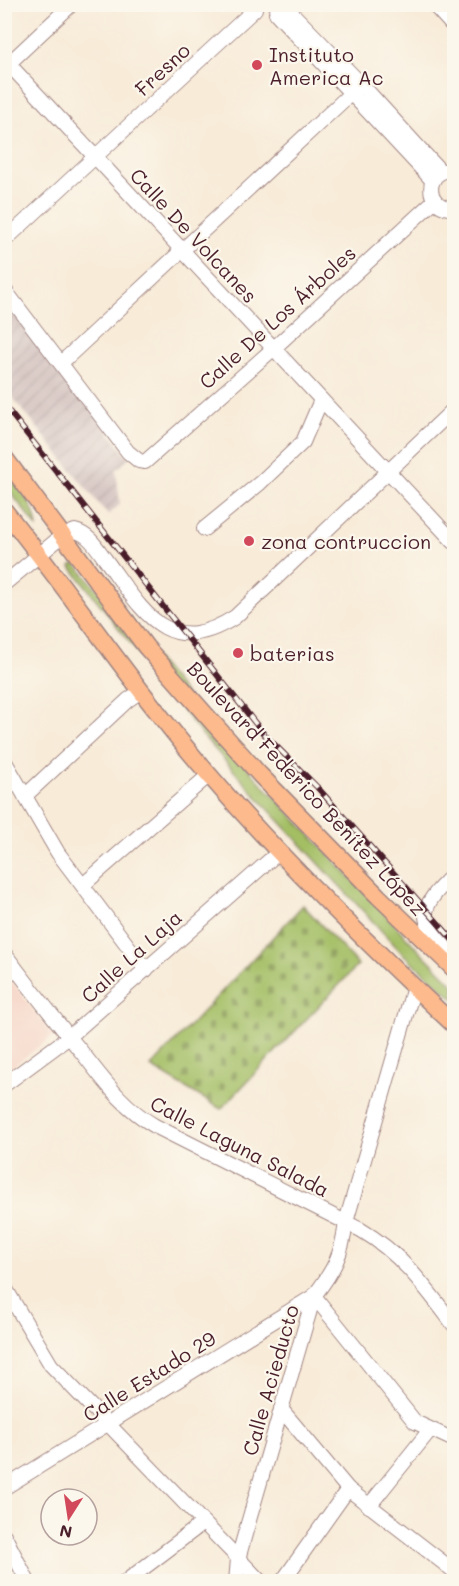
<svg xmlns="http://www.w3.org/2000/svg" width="459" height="1586" font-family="Mali,sans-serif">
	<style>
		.built { fill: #f5d2c3 }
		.industrial { fill: url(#industrial-furrows) }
		.grass { fill: #a3be64; stroke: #766e48; stroke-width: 1.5 }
		.cemetery { fill: url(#cemetery-stones); stroke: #766e48; stroke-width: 1.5 }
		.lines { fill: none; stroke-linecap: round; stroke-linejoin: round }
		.minor-casing { stroke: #a18582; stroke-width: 16 }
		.major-casing { stroke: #a18582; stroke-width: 19 }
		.minor { stroke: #fff; stroke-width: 14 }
		.major { stroke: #fcba8d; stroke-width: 16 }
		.rail-casing { stroke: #4a1f2b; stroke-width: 6 }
		.rail { stroke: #fbf7ec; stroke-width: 4; stroke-dasharray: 11; stroke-linecap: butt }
		.poi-dot { fill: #d1495b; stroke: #fbf7ec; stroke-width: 2 }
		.labels { text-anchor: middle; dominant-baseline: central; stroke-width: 4.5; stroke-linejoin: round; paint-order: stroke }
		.poi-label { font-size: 20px; fill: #4a1f2b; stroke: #fbf7ec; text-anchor: start }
		.street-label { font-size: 20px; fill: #4a1f2b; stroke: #fbf7ec }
	</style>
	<defs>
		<pattern id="industrial-furrows" width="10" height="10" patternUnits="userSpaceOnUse" patternTransform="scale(1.5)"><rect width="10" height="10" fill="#d1bfbd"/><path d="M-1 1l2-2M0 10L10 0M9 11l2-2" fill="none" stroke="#b5a4a3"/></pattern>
		<pattern id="cemetery-stones" width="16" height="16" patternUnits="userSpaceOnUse" patternTransform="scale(1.5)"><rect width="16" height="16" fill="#a3be64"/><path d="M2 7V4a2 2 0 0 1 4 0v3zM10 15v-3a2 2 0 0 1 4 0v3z" fill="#879a53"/></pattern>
	</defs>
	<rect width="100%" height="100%" fill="#fbf7ec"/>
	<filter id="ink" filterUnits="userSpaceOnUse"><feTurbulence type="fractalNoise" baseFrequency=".0167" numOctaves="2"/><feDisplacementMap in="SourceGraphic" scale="12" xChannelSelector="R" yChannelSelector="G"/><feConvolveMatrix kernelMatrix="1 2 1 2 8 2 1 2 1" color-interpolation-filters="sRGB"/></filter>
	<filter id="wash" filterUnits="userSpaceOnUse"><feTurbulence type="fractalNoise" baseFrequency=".008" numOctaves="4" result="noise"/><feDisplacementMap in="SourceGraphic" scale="24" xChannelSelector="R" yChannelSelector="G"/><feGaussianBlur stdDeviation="1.35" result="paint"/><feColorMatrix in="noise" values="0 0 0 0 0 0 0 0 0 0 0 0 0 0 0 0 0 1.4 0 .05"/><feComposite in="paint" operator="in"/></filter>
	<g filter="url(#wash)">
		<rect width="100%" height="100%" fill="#f8ebd8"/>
		<!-- built -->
		<polygon class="built" points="4,971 53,1036 5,1072 4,1072"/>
		<!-- industrial -->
		<polygon class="industrial" points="4,296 129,458 116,470 120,504 108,515 5,388"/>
		<!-- grass -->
		<g class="grass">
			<path d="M5 467C19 486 34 503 37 527L5 485Z"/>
			<polygon points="75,563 251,772 412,943 454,985 454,999 402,953 258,798 198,730 71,567"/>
		</g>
		<!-- cemetery -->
		<polygon class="cemetery" points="303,905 358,965 221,1109 151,1067"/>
	</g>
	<g filter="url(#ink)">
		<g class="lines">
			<defs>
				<g id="minor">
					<polyline points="433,4 454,27"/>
					<polyline points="284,5 361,84 441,172"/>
					<polyline points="276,13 433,181"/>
					<polyline points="4,59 454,542"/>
					<polyline points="4,68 72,4"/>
					<path d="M454 170C423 168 424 210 454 208"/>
					<polyline points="4,241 255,9"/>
					<polyline points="4,289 128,452 139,461 145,462 273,349 435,200"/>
					<polyline points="61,363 361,84"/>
					<polyline points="204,529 260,483 303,442 321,400"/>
					<path d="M4 584 62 536 75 531C89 534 97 548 105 559 142 609 167 661 235 617L454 409"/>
					<polyline points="4,760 58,853 146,970"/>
					<polyline points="25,796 128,700 141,691"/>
					<path d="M454 874C416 910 417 920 454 956"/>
					<polyline points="83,885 209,775"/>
					<path d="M4 953C30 988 57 1022 84 1055 106 1083 124 1108 155 1126L361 1230C402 1254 426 1288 454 1325"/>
					<polyline points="4,1085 69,1037 279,852"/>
					<polyline points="4,1286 51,1365 261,1582"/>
					<polyline points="281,1409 348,1489 454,1571"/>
					<polyline points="4,1488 314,1296 415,1422 454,1440"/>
					<polyline points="369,1506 430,1430"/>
					<polyline points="4,1535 28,1582"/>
					<polyline points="125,1582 203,1523"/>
					<path d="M236 1582 238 1559 245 1534 314 1296C334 1270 342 1255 346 1222L414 987"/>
					<polyline points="282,1582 348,1489"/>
				</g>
				<g id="major">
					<polyline points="4,457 146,647 206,715 260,775 378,896 454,969"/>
					<path d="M4 510C74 597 136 691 210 776 285 863 370 946 454 1025"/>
				</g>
			</defs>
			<!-- minor casing -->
			<use href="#minor" class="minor-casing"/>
			<!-- major casing -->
			<use href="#major" class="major-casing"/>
			<!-- minor -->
			<use href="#minor" class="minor"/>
			<!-- major -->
			<use href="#major" class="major"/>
			<defs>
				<polyline id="rail" points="4,405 263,733 317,787 454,941"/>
			</defs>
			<!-- rail casing -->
			<use href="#rail" class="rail-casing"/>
			<!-- rail -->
			<use href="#rail" class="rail"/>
		</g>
	</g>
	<!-- markers -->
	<g class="poi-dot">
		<circle cx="257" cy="65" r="6"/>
		<circle cx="249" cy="541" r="6"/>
		<circle cx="238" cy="653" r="6"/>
	</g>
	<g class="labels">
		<!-- poi labels -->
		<g class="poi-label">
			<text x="269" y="54">Instituto<tspan x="269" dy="23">America Ac</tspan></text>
			<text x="261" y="541">zona contruccion</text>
			<text x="250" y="653">baterias</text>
		</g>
		<!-- street labels -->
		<g class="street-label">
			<text transform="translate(162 69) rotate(-43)">Fresno</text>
			<text transform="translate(194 235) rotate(47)">Calle De Volcanes</text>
			<text transform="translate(277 317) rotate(-42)">Calle De Los Árboles</text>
			<text transform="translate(307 788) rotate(47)">Boulevard Federico Benítez López</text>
			<text transform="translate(131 956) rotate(-42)">Calle La Laja</text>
			<text transform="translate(240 1146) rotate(27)">Calle Laguna Salada</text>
			<text transform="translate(149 1376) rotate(-32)">Calle Estado 29</text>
			<text transform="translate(270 1380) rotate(-74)">Calle Acieducto</text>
		</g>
	</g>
	<!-- margin -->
	<rect width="459" height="1586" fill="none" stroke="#fbf7ec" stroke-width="24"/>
	<!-- north arrow -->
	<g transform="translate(69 1517) rotate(192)"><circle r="28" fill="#fbf7ec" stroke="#b4a19f" stroke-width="1.5"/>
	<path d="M0-4.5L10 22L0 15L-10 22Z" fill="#d1495b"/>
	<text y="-9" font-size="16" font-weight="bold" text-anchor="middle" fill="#4a1f2b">N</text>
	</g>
</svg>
